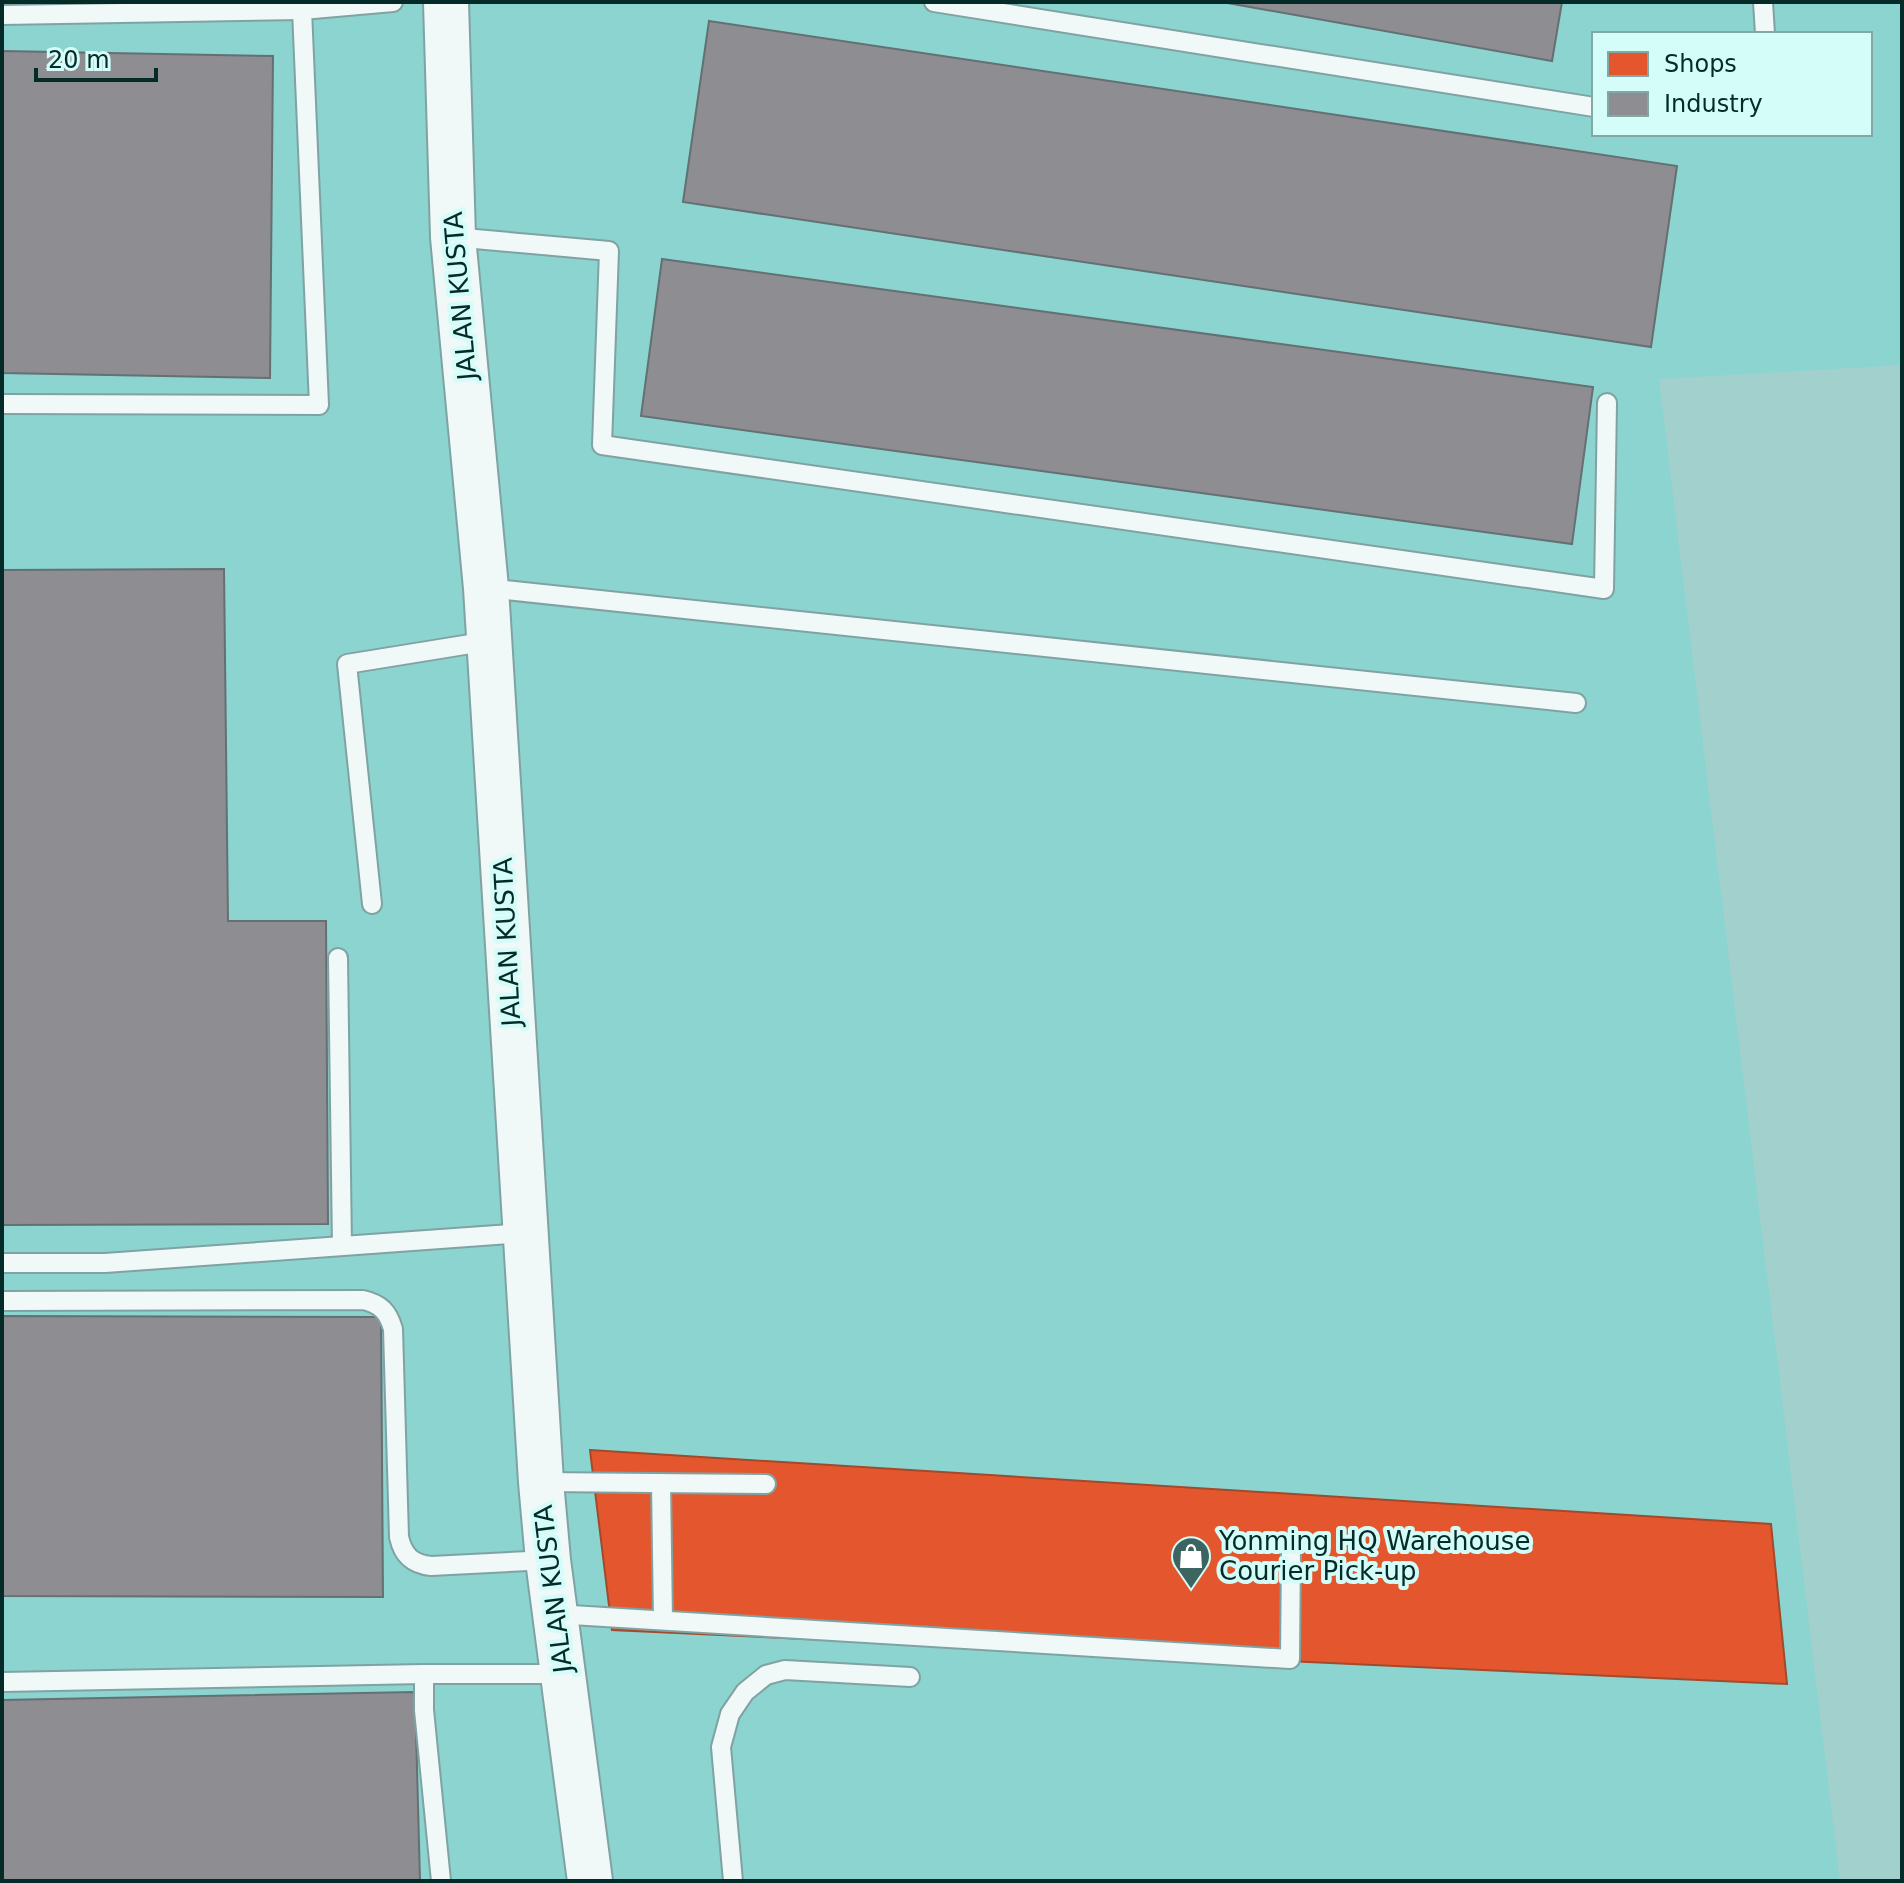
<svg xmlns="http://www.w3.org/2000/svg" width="1904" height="1883" font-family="'DejaVu Sans',sans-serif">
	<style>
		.built { fill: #8bd4d0; fill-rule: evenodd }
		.shops { fill: #e4572e; stroke: #a14a2c; stroke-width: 2 }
		.industry { fill: #8d8d92; stroke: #647072; stroke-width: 2 }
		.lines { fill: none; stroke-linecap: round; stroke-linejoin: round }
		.lane-casing { stroke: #7fa3a2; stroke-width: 22 }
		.secondary-casing { stroke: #7fa3a2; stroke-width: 48 }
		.lane { stroke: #f1f8f8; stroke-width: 18 }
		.secondary { stroke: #f1f8f8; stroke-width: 44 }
		.labels { text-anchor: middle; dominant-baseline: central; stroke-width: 8; stroke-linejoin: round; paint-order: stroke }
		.street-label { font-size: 26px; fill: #052b29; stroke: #d4fcf8 }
		.poi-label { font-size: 26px; fill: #052b29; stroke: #d4fcf8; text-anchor: start }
	</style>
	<rect width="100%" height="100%" fill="#a2d0cd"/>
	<!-- built -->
	<path class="built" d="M2 2H1902V365L1659 379 1840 1881H2ZM1594 34H1870V134H1594Z"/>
	<!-- shops -->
	<polygon class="shops" points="590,1450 1771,1524 1787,1684 612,1630"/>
	<!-- industry -->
	<g class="industry">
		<polygon points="1222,2 1562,2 1552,61"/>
		<polygon points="709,21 1677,166 1651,347 683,202"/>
		<polygon points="2,51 273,56 270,378 2,373"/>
		<polygon points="662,259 1593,387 1572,544 641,416"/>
		<polygon points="224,569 228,921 326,921 328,1224 2,1225 2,570"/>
		<polygon points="2,1316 381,1317 383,1597 2,1596"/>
		<polygon points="415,1692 420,1881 2,1881 2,1700"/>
	</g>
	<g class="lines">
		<defs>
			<g id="lane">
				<polyline points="934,2 1594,107"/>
				<polyline points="1763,2 1765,34"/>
				<polyline points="2,15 302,10"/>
				<polyline points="453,237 609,251 602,445 1604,589 1607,403"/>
				<polyline points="2,404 319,405 302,10 393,2"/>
				<polyline points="486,588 1576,703"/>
				<polyline points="372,904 347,664 489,641"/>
				<polyline points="338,958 342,1246"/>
				<polyline points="2,1263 105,1263 525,1233"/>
				<path d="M2 1301 363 1300C381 1304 388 1312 393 1329L399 1537C403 1555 412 1564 431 1566L548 1560"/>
				<polyline points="541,1482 766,1484"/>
				<polyline points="661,1483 663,1620"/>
				<polyline points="555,1614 1290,1659 1291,1550"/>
				<polyline points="2,1682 424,1674"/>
				<polyline points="441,1881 424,1710 424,1674 563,1674"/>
				<polyline points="733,1881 721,1747 730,1714 745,1692 766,1675 785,1670 910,1677"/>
			</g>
			<polyline id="secondary" points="446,2 453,237 486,588 541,1482 548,1560 590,1881"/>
		</defs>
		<!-- lane casing -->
		<use href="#lane" class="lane-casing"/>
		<!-- secondary casing -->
		<use href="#secondary" class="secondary-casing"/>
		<!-- lane -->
		<use href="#lane" class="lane"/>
		<!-- secondary -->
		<use href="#secondary" class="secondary"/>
	</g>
	<!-- icons -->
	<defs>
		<symbol id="shop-pin" viewBox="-11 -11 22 30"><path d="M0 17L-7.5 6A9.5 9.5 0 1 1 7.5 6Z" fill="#3c6562" stroke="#d4fcf8"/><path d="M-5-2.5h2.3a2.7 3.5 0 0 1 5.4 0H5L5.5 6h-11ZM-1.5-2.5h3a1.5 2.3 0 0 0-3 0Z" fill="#fff"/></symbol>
	</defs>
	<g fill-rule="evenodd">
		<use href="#shop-pin" x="1169" y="1534" width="44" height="60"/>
	</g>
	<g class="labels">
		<!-- street labels -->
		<g class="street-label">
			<text transform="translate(460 296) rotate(-95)">JALAN KUSTA</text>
			<text transform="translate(507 942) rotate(-93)">JALAN KUSTA</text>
			<text transform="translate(553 1589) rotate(-97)">JALAN KUSTA</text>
		</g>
		<!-- poi labels -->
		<g class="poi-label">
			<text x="1219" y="1541">Yonming HQ Warehouse<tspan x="1219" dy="30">Courier Pick-up</tspan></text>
		</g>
	</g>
	<!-- border -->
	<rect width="1904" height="1883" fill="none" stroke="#052b29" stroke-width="8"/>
	<!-- legend -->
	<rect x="1592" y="32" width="280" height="104" fill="#d4fcf8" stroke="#81a8a5" stroke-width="2"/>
	<rect x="1608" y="52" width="40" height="24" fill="#e4572e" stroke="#81a8a5" stroke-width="2"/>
	<text x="1664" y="72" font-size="24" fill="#052b29">Shops</text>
	<rect x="1608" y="92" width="40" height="24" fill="#8d8d92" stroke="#81a8a5" stroke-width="2"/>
	<text x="1664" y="112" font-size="24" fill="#052b29">Industry</text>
	<!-- scale -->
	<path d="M36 68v12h120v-12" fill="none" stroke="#052b29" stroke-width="4"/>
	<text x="48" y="68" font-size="24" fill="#052b29" stroke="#d4fcf8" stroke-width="6" paint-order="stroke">20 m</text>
</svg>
